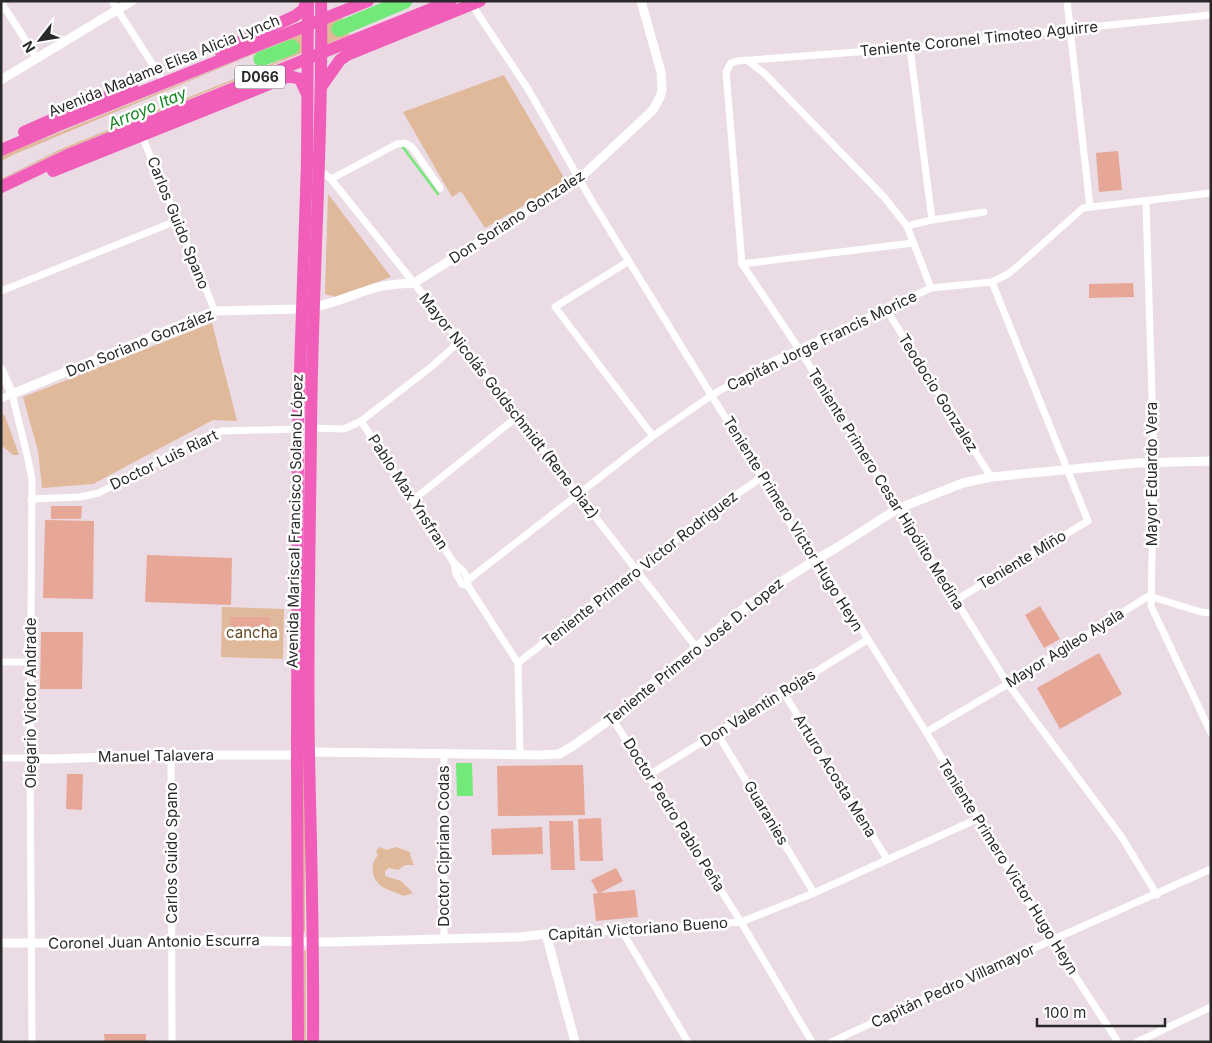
<svg xmlns="http://www.w3.org/2000/svg" width="1212" height="1043" viewBox="0 0 1212 1043" font-family="Inter,sans-serif">
<style>
.green{fill:#dfb99a}
.pitch{fill:#e6a796}
.water{fill:#73e979}
.pier{fill:#ebdbe5}
.lines{fill:none;stroke-linecap:round;stroke-linejoin:round}
.stream{stroke:#73e979;stroke-width:2.5}
.river{stroke:#73e979;stroke-width:15}
.minor{stroke:#fff;stroke-width:7}
.tertiary{stroke:#fff;stroke-width:9}
.trunk{stroke:#f05eb9;stroke-width:12}
.labels{text-anchor:middle;stroke-width:5;stroke-linejoin:round;paint-order:stroke}
.shield{fill:#fff;stroke:#696969;stroke-width:1}
.shield-label{font-size:14px;font-weight:bold;fill:#292929}
.street-label{font-size:15px;fill:#292929;stroke:#fff}
.park-label{font-size:15px;fill:#62451d;stroke:#fff}
.water-label{font-size:16px;font-style:italic;fill:#138622;stroke:#fff}
</style>
<rect width="100%" height="100%" fill="#ebdbe5"/>
<g class="green">
<polygon points="382,1 377,23 430,1 437,1 327,44 327,23"/>
<polygon points="302,34 302,53 59,152 1,180 1,156"/>
<polygon points="504,75 566,181 485,228 461,191 452,197 403,112"/>
<polygon points="328,194 391,277 336,297 325,294"/>
<polygon points="212,323 237,421 213,420 93,484 42,488 38,451 23,397"/>
<polygon points="1,413 5,416 19,455 13,455 1,445"/>
<polygon points="222,607 284,609 283,659 221,657"/>
<polygon points="303,759 305,760 305,932 303,932"/>
<path d="M379,847L387,850L396,847L410,852L411,858L414,865H405L398,870L389,868L385,871V876L401,881L413,893L403,896C395,891 385,890 380,885C371,877 370,864 378,855L376,852Z"/>
<polygon points="304,950 306,951 306,1042 303,1042"/>
</g>
<g class="pitch">
<polygon points="1118,151 1122,190 1099,192 1096,153"/>
<polygon points="1133,283 1134,297 1089,298 1089,284"/>
<polygon points="51,506 82,506 81,519 51,519"/>
<polygon points="45,520 94,521 93,599 43,598"/>
<polygon points="147,555 232,558 231,605 145,602"/>
<polygon points="1040,606 1060,639 1044,648 1025,615"/>
<polygon points="230,617 270,617 270,637 230,636"/>
<polygon points="41,632 83,632 82,689 40,689"/>
<polygon points="1099,653 1122,694 1060,729 1037,688"/>
<polygon points="583,765 585,815 498,816 497,766"/>
<polygon points="67,774 83,774 82,810 66,809"/>
<polygon points="601,818 603,861 580,861 578,819"/>
<polygon points="549,821 573,821 575,870 551,870"/>
<polygon points="542,827 543,854 492,855 491,829"/>
<polygon points="616,868 623,881 600,893 635,890 638,917 596,921 593,894 598,893 591,880"/>
<polygon points="104,1034 146,1034 146,1042 105,1042"/>
</g>
<polygon class="water" points="456,763 472,763 473,796 457,796"/>
<g class="pier">
<polygon points="378,1 429,1 428,4 380,24 349,35 342,18 344,15"/>
<polygon points="278,44 281,45 282,58 281,60 61,149 1,179 1,161 15,154"/>
</g>
<g class="lines">
<polyline class="stream" points="402,146 438,194"/>
<g class="river">
<polyline points="339,29 405,1"/>
<polyline points="261,59 292,47"/>
</g>
<g class="minor">
<polyline points="112,1 160,76"/>
<polyline points="1067,1 1090,207"/>
<polyline points="1,2 37,58"/>
<polyline points="472,5 528,89 590,198 806,549 829,577 926,732 1044,928 1118,1042"/>
<polyline points="910,48 932,220"/>
<polyline points="747,60 765,74 884,197 907,226 931,288"/>
<polyline points="142,136 215,311"/>
<polyline points="318,169 331,179 414,283 696,647"/>
<polyline points="331,179 397,144 405,143 412,147 440,188"/>
<polyline points="1146,201 1154,462 1151,606 1211,733"/>
<polyline points="907,226 932,220 984,212"/>
<polyline points="629,261 555,307 653,436"/>
<polyline points="742,264 913,243"/>
<polyline points="1,291 176,221"/>
<polyline points="886,309 991,477"/>
<polyline points="1,399 12,394 28,459 32,480 30,758 32,1042"/>
<path d="M361,421L454,563C461,568 468,574 468,583"/>
<polyline points="311,428 344,429 361,421 431,367 459,342"/>
<polyline points="31,499 80,497 99,493 198,440 222,431 298,429"/>
<polyline points="413,500 517,417"/>
<polyline points="454,563 456,574 462,584 468,586 518,663 520,755"/>
<polyline points="468,580 653,436 712,395 769,363 931,288 992,282 1008,274 1019,265 1083,208 1211,193"/>
<polyline points="956,600 1088,521 992,282"/>
<polyline points="1,662 32,662"/>
<polyline points="518,663 708,514 762,477"/>
<polyline points="783,692 887,859"/>
<polyline points="612,718 741,922 812,1042"/>
<polyline points="926,732 1008,684 1147,597 1152,597 1201,612 1211,613"/>
<polyline points="717,733 814,893"/>
<polyline points="171,755 172,1042"/>
<polyline points="1,758 30,758"/>
<polyline points="649,775 867,640"/>
<polyline points="1157,895 1121,836 1008,684 799,349 742,264 726,72 731,63 737,61 910,48 1070,29 1211,15"/>
<polyline points="622,931 688,1042"/>
<polyline points="546,934 622,931 741,922 814,893 977,819"/>
<polyline points="444,938 444,753"/>
<polyline points="831,1042 1052,940 1211,869"/>
<polyline points="1137,1042 1211,1007"/>
</g>
<g class="tertiary">
<polyline points="1,80 132,1"/>
<path d="M314,307C336,303 353,294 375,288C387,284 401,284 414,283L579,179L653,110L660,97L662,90L661,72L641,1"/>
<polyline points="1,369 12,394 215,311 301,309"/>
<polyline points="30,758 50,759 171,755 307,755 309,752 540,755 559,754 573,746 612,718 735,615 778,584 815,560 833,550 897,509 963,483 991,477 1136,463 1211,461"/>
<polyline points="1,943 152,943 172,940 327,942 520,937 546,934 575,1042"/>
</g>
<g class="trunk">
<polyline points="220,51 295,16 303,10 307,1"/>
<polyline points="321,87 340,60 347,55 480,1"/>
<polyline points="24,132 78,108 132,87"/>
<polyline points="1,150 59,125 368,1"/>
<polyline points="53,171 287,77 293,77 300,79 306,92"/>
<polyline points="1,187 70,154 451,1"/>
<polyline points="298,1042 297,755 298,429 307,163 308,1"/>
<path d="M313,1042C314,946 311,850 309,754C307,646 310,538 311,430C312,287 323,144 321,1"/>
</g>
</g>
<g class="labels">
<rect class="shield" x="235" y="65.5" width="50" height="23" rx="4"/>
<g class="shield-label">
<text x="260" y="82">D066</text>
</g>
<g class="street-label">
<text transform="translate(979 39) rotate(-6)" y="5">Teniente Coronel Timoteo Aguirre</text>
<text transform="translate(164 66) rotate(-22)" y="5">Avenida Madame Elisa Alicia Lynch</text>
<text transform="translate(517 217) rotate(-33)" y="5">Don Soriano Gonzalez</text>
<text transform="translate(178 223) rotate(68)" y="5">Carlos Guido Spano</text>
<text transform="translate(822 341) rotate(-26)" y="5">Capitán Jorge Francis Morice</text>
<text transform="translate(140 343) rotate(-22)" y="5">Don Soriano González</text>
<text transform="translate(938 393) rotate(58)" y="5">Teodocio Gonzalez</text>
<text transform="translate(509 406) rotate(52)" y="5">Mayor Nicolás Goldschmidt (Rene Diaz)</text>
<text transform="translate(164 460) rotate(-26)" y="5">Doctor Luis Riart</text>
<text transform="translate(1152 474) rotate(-90)" y="5">Mayor Eduardo Vera</text>
<text transform="translate(886 489) rotate(58)" y="5">Teniente Primero Cesar Hipólito Medina</text>
<text transform="translate(408 492) rotate(57)" y="5">Pablo Max Ynsfran</text>
<text transform="translate(295 521) rotate(-89)" y="5">Avenida Mariscal Francisco Solano López</text>
<text transform="translate(793 524) rotate(58)" y="5">Teniente Primero Victor Hugo Heyn</text>
<text transform="translate(1022 560) rotate(-31)" y="5">Teniente Miño</text>
<text transform="translate(640 569) rotate(-38)" y="5">Teniente Primero Victor Rodriguez</text>
<text transform="translate(1065 648) rotate(-32)" y="5">Mayor Agileo Ayala</text>
<text transform="translate(694 652) rotate(-39)" y="5">Teniente Primero José D. Lopez</text>
<text transform="translate(31 703) rotate(-90)" y="5">Olegario Victor Andrade</text>
<text transform="translate(758 708) rotate(-32)" y="5">Don Valentin Rojas</text>
<text transform="translate(156 756) rotate(-1)" y="5">Manuel Talavera</text>
<text transform="translate(835 776) rotate(58)" y="5">Arturo Acosta Mena</text>
<text transform="translate(766 813) rotate(59)" y="5">Guaranies</text>
<text transform="translate(674 815) rotate(58)" y="5">Doctor Pedro Pablo Peña</text>
<text transform="translate(444 846) rotate(-90)" y="5">Doctor Cipriano Codas</text>
<text transform="translate(172 853) rotate(-90)" y="5">Carlos Guido Spano</text>
<text transform="translate(1008 867) rotate(58)" y="5">Teniente Primero Victor Hugo Heyn</text>
<text transform="translate(638 929) rotate(-4)" y="5">Capitán Victoriano Bueno</text>
<text transform="translate(154 942) rotate(-1)" y="5">Coronel Juan Antonio Escurra</text>
<text transform="translate(953 986) rotate(-25)" y="5">Capitán Pedro Villamayor</text>
</g>
<g class="park-label">
<text x="252" y="638">cancha</text>
</g>
<g class="water-label">
<text transform="translate(147 108) rotate(-23)" y="6">Arroyo Itay</text>
</g>
</g>
<rect width="1212" height="1043" fill="none" stroke="#292929" stroke-width="5"/>
<g transform="translate(40 40) rotate(239)" stroke="#ffffff" stroke-width="4" paint-order="stroke">
<path d="M0-4L9 19L0 12L-9 19Z" fill="#292929"/>
<text y="-8" font-size="14" font-weight="bold" text-anchor="middle" fill="#292929">N</text>
</g>
<path d="M1037 1018v8h128v-8" fill="none" stroke="#292929" stroke-width="2.5"/>
<text x="1044" y="1018" font-size="15" fill="#292929" stroke="#ffffff" stroke-width="4" paint-order="stroke">100 m</text>
</svg>
